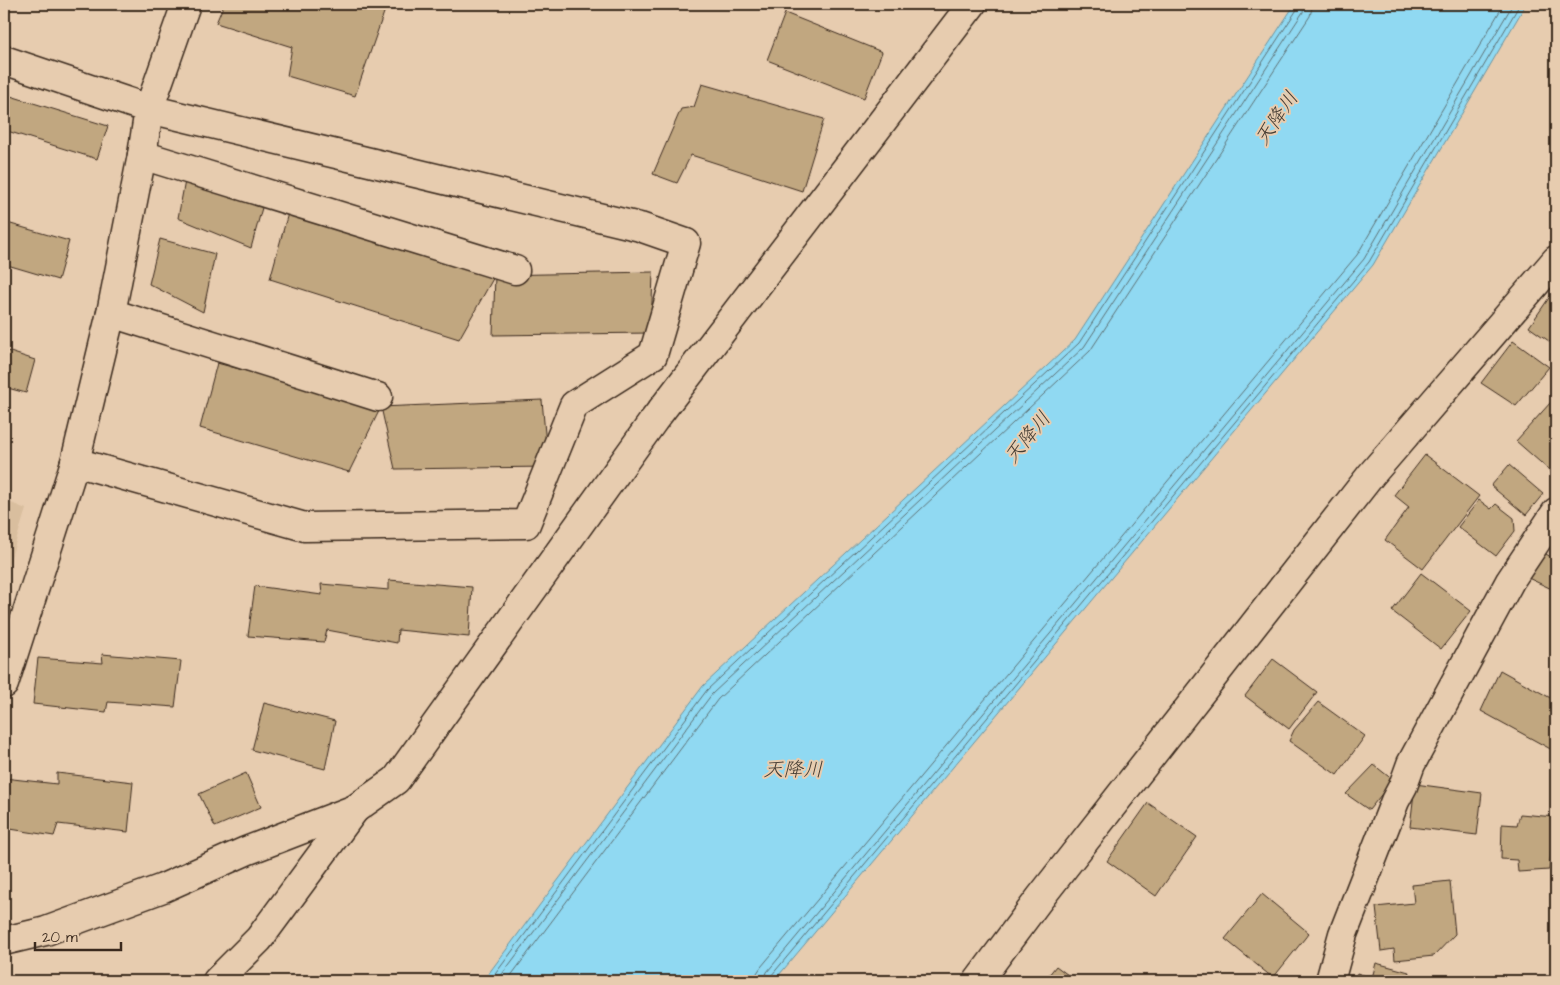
<svg xmlns="http://www.w3.org/2000/svg" width="1560" height="985" viewBox="0 0 1560 985" font-family="'Architects Daughter','Klee One',sans-serif">
<style>
.built{fill:#d9be9e}
.water{fill:#90d9f2;stroke:#6e939d}
.lines{fill:none;stroke-linecap:round;stroke-linejoin:round}
.shore{stroke:#5d7073;stroke-width:1}
.building{fill:#c1a780;stroke:#3b2a1e}
.minor-casing{stroke:#3b2a1e;stroke-width:31}
.minor{stroke:#e7ccaf;stroke-width:28}
.labels{text-anchor:middle;stroke-width:4;stroke-linejoin:round;paint-order:stroke}
.water-label{font-size:20px;font-style:italic;fill:#443c33;stroke:#e7ccaf}
</style>
<rect width="100%" height="100%" fill="#e7ccaf"/>
<filter id="ink" filterUnits="userSpaceOnUse"><feTurbulence type="fractalNoise" baseFrequency=".02" numOctaves="2"/><feDisplacementMap in="SourceGraphic" scale="10" xChannelSelector="R" yChannelSelector="G"/><feConvolveMatrix kernelMatrix="1 2 1 2 8 2 1 2 1" color-interpolation-filters="sRGB"/></filter>
<g filter="url(#ink)">
<polygon class="built" points="4,500 26,509 4,580"/>
<polygon class="water" points="1295,4 1526,4 1373,265 774,981 483,981 703,686 1075,340"/>
<g class="lines">
<g class="shore">
<polyline points="490,981 707,690 1079,343 1298,8 1299,4"/>
<polyline points="497,981 712,694 1084,347 1303,12 1305,4"/>
<polyline points="507,981 718,699 1090,351 1310,16 1313,4"/>
<polyline points="756,981 757,973 761,967 1357,255 1504,4"/>
<polyline points="764,981 767,972 1364,259 1513,4"/>
<polyline points="770,981 771,976 1369,262 1520,4"/>
</g>
</g>
<g class="building">
<polygon points="224,4 387,4 355,96 287,76 292,47 216,23"/>
<polygon points="785,13 882,52 864,98 767,60"/>
<polygon points="702,84 824,119 802,191 691,155 677,183 653,174 681,109 694,107"/>
<polygon points="4,94 108,126 97,159 4,130"/>
<polygon points="187,170 263,204 251,248 178,218"/>
<polygon points="288,213 495,275 459,339 270,279"/>
<polygon points="4,222 69,241 58,280 4,264"/>
<polygon points="160,239 215,254 203,312 149,284"/>
<polygon points="653,272 651,333 493,335 495,275"/>
<polygon points="1553,292 1556,294 1556,346 1529,327"/>
<polygon points="1513,341 1549,367 1516,406 1481,383"/>
<polygon points="4,350 35,360 26,393 4,387"/>
<polygon points="217,363 381,407 349,472 200,428"/>
<polygon points="542,400 548,467 395,469 381,407"/>
<polygon points="1551,402 1556,407 1556,476 1516,441"/>
<polygon points="1425,455 1479,496 1423,569 1385,540 1409,507 1394,495"/>
<polygon points="1509,465 1543,494 1526,515 1491,486"/>
<polygon points="1479,500 1491,509 1496,504 1514,518 1515,531 1496,556 1458,527"/>
<polygon points="4,532 9,534 4,545"/>
<polygon points="1541,551 1556,560 1556,591 1526,577"/>
<polygon points="1421,573 1471,611 1441,649 1392,611"/>
<polygon points="389,580 472,587 469,637 398,630 397,643 327,630 324,642 248,636 255,586 322,595 321,584 389,590"/>
<polygon points="102,654 181,661 175,707 108,702 106,712 33,704 38,658 103,663"/>
<polygon points="1273,659 1317,692 1289,729 1245,696"/>
<polygon points="1500,670 1556,701 1556,752 1481,711"/>
<polygon points="1318,702 1365,736 1337,775 1289,741 1294,730"/>
<polygon points="264,703 335,721 325,769 252,750"/>
<polygon points="1374,765 1393,780 1369,810 1346,794"/>
<polygon points="57,773 133,782 128,832 58,824 54,836 4,828 4,778 57,784"/>
<polygon points="246,773 261,807 215,827 199,794"/>
<polygon points="1415,784 1482,793 1477,835 1410,827"/>
<polygon points="1148,803 1197,837 1156,896 1107,861"/>
<polygon points="1520,814 1555,817 1549,870 1518,872 1517,860 1501,859 1502,824 1517,825"/>
<polygon points="1450,881 1455,934 1434,956 1395,960 1394,949 1381,951 1376,907 1414,903 1412,885"/>
<polygon points="1262,894 1309,933 1273,978 1225,939"/>
<polygon points="1376,963 1409,972 1406,981 1355,981 1357,973 1372,978"/>
<polygon points="1056,966 1076,981 1044,981"/>
</g>
<g class="lines">
<defs>
<g id="minor">
<polyline points="4,60 149,109 142,155 111,313 75,462 4,684"/>
<polyline points="142,155 515,270"/>
<polyline points="111,313 378,397"/>
<polyline points="75,462 305,527 526,524 574,405 653,355 686,243 640,227 149,109 186,4"/>
<polyline points="4,941 46,931 163,888 246,851 355,809 396,780 654,420 972,4"/>
<polyline points="217,981 259,939 355,809"/>
<polyline points="978,981 1040,898 1371,475 1556,260"/>
<polyline points="1330,981 1343,934 1395,801 1403,786 1411,764 1510,581 1556,512"/>
</g>
</defs>
<use href="#minor" class="minor-casing"/>
<use href="#minor" class="minor"/>
</g>
</g>
<g class="labels">
<g class="water-label">
<text transform="translate(1276 118) rotate(-56)" y="7">天降川</text>
<text transform="translate(1027 437) rotate(-51)" y="7">天降川</text>
<text x="793" y="776">天降川</text>
</g>
</g>
<rect width="1560" height="985" fill="none" stroke="#e7ccaf" stroke-width="20"/>
<rect x="10" y="10" width="1540" height="965" fill="none" stroke="#3b2a1e" stroke-width="2" filter="url(#ink)"/>
<path d="M35 942v8h86v-8" fill="none" stroke="#3b2a1e" stroke-width="2.5"/>
<text x="42" y="942" font-size="15" fill="#3b2a1e" stroke="#e7ccaf" stroke-width="4" paint-order="stroke">20 m</text>
</svg>
